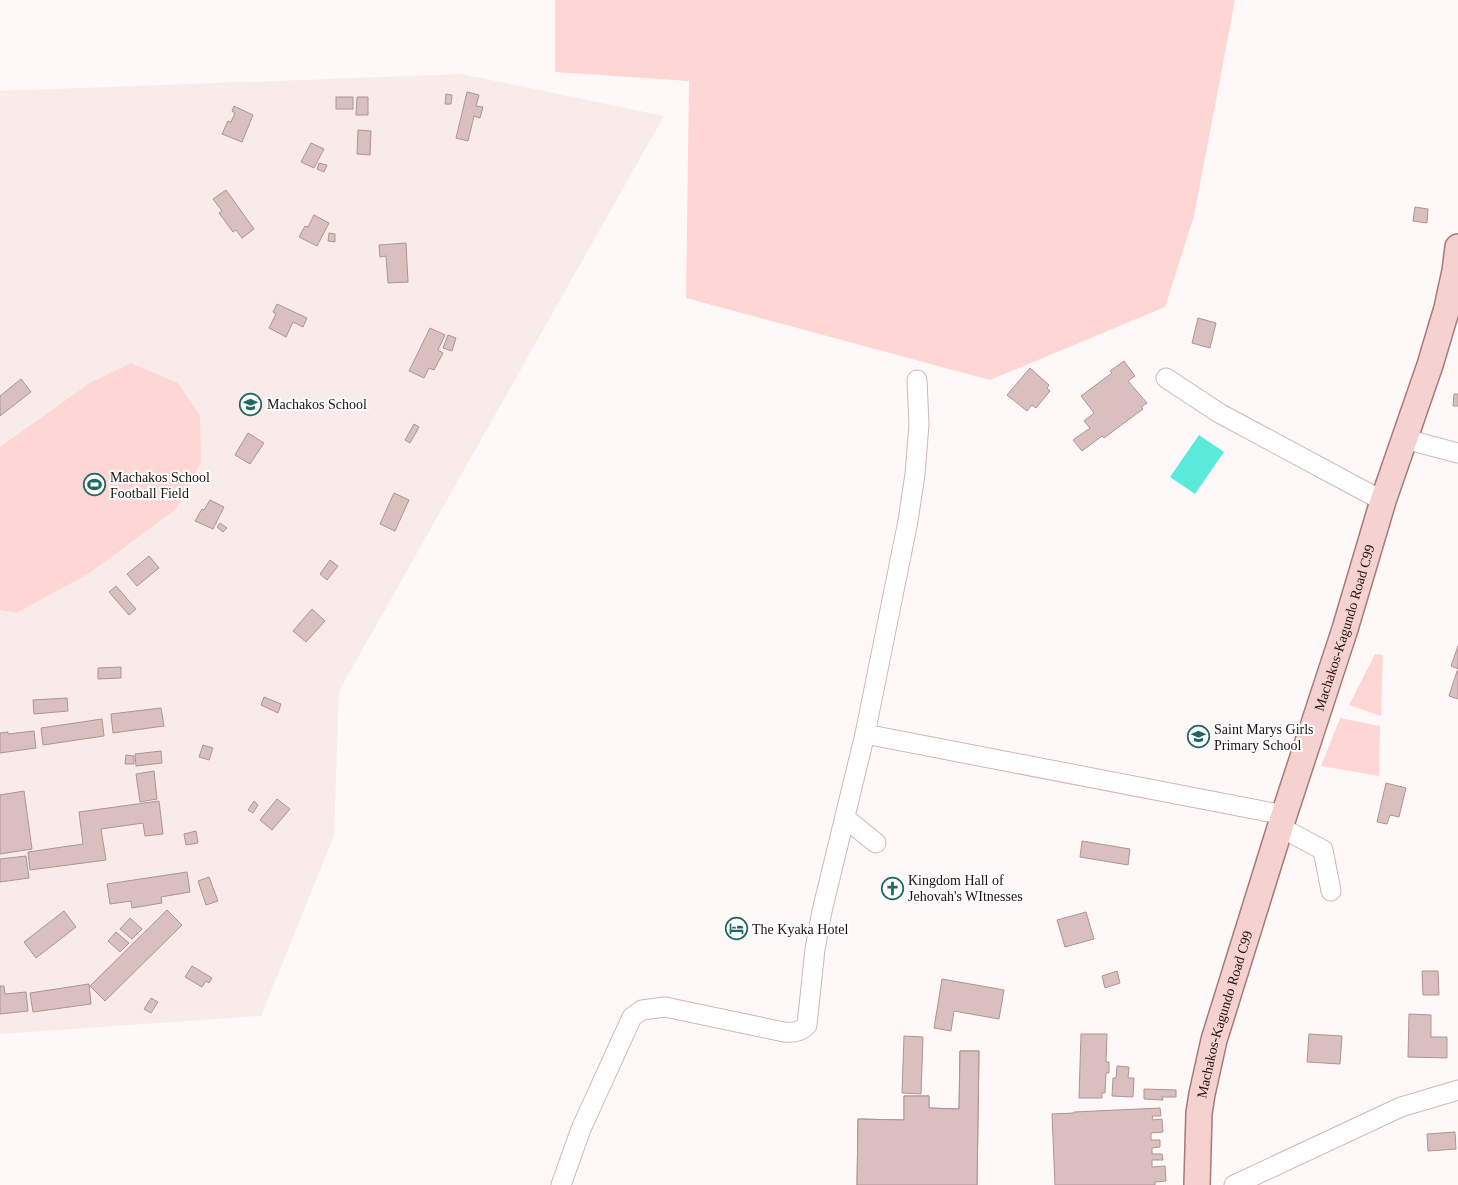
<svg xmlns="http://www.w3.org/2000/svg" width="1458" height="1185" viewBox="0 0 1458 1185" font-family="Georgia,serif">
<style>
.built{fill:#f9ebea}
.green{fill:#fed7d4}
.water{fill:#5aeada}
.building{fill:#d9bfbd;stroke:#ae9492;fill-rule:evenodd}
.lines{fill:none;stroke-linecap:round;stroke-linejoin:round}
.minor-casing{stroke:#d1b6b4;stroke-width:21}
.major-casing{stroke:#a57b78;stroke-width:28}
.minor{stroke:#fff;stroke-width:19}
.major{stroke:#f5d2cf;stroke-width:25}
.labels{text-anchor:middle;stroke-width:4;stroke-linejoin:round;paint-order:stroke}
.poi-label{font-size:14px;fill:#1c1212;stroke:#fff;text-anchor:start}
.street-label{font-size:14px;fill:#1c1212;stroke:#fff}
</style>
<rect width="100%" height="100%" fill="#fef9f8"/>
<polygon class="built" points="462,74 664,116 339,691 334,836 261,1016 0,1034 0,91"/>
<g class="green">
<polygon points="555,0 1235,0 1194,216 1165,307 990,380 686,298 689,81 555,72"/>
<polygon points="131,363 178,383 200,416 201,462 176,509 88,574 16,613 0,610 0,447 90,383"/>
<polygon points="1375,654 1383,655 1381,716 1349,705"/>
<polygon points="1340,718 1380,726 1379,776 1321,766"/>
</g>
<polygon class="water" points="1199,435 1224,452 1195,494 1170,477"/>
<g class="building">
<polygon points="467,92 479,95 476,106 483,107 480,118 474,116 468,141 456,138"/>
<polygon points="446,94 452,95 451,104 445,104"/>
<rect x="336" y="97" width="17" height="12"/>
<polygon points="357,97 368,97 368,115 356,115"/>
<polygon points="234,106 253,115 242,142 222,134 228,121 231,122 235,113 232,111"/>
<polygon points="358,130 371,131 370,155 357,154"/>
<polygon points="311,143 324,149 314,168 301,162"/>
<polygon points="319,163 327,165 324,172 317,169"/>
<polygon points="226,190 254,229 242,238 236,230 233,232 219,213 222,211 213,199"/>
<polygon points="1415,207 1428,209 1427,223 1413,221"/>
<polygon points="314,215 329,223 317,246 299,237 305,226 308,227"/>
<polygon points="329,233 335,234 335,242 328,241"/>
<polygon points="406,243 408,282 388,283 386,256 380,257 379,245"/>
<polygon points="277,304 307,318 303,327 293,322 286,337 269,328 276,314 273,312"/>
<polygon points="1198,318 1216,323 1210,348 1192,343"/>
<polygon points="430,328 445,335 438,350 443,353 434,370 429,368 424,378 409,371"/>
<polygon points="448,335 456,338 452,351 443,348"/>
<polygon points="1124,361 1135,376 1128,381 1147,403 1141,407 1143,409 1104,438 1102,436 1082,451 1073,440 1090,428 1084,421 1094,413 1081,396 1112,373 1110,371"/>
<polygon points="1030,368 1049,385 1047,388 1050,391 1036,408 1032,405 1027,411 1007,395"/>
<polygon points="21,379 31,392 0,416 0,396"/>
<polygon points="1454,394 1458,394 1458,406 1453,406"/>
<polygon points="414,424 419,427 410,443 405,440"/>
<polygon points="248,433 264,443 250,464 235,455"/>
<polygon points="394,493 409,500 395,531 380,524"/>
<polygon points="210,500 224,507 213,529 195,521 202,509 204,510"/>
<polygon points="220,523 227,528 223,532 217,527"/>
<polygon points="149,556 159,568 137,586 127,574"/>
<polygon points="330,560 338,566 327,580 320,574"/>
<polygon points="116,586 136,609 129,615 109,592"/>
<polygon points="312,609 325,621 306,642 293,631"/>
<polygon points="1458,646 1458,669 1451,666"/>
<polygon points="121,667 121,678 98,679 98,668"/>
<polygon points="1457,671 1458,671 1458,699 1449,696"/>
<polygon points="264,697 281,704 278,713 261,705"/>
<polygon points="67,698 68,711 34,714 33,700"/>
<polygon points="161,708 164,726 113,733 111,714"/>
<polygon points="102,719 104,736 43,745 41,728"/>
<polygon points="34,731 36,748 0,753 0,733 8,732 8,734"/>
<polygon points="203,745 213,748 209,760 199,757"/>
<polygon points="161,751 162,763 136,766 135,754"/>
<polygon points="126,755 134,756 134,764 125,764"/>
<polygon points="154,771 157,799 140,802 136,774"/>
<polygon points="1386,783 1406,788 1399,817 1390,815 1387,824 1377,822"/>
<polygon points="24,791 32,849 0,854 0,795"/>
<polygon points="277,799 290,809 272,830 260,820"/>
<polygon points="159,801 163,834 145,836 143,823 101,829 106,860 30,870 28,852 83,844 79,812"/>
<polygon points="254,801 258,805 253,813 248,810"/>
<polygon points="196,831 198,843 186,845 184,834"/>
<polygon points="1082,841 1130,849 1128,865 1080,857"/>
<polygon points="26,856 29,878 0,882 0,859"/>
<polygon points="187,872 190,892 161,897 162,903 132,908 131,901 110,904 107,884"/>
<polygon points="209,877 218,901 206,905 198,881"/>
<polygon points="167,910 182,925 105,1001 90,986"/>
<polygon points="64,911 76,927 36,958 24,942"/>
<polygon points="1086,912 1094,939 1065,947 1057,920"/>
<polygon points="130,918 142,929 132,939 120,929"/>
<polygon points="116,932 129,943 120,952 108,941"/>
<polygon points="192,966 212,978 209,983 206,981 202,987 185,977"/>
<polygon points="1117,971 1120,983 1105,988 1102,976"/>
<polygon points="1422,971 1438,971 1439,995 1423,995"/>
<polygon points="942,979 1004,990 999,1019 954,1011 951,1031 934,1028"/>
<polygon points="89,984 91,1004 33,1012 30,993"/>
<polygon points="0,986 4,986 5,994 26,992 28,1011 0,1014"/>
<polygon points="151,998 158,1002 151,1013 144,1009"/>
<polygon points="1409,1014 1431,1015 1431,1037 1447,1037 1447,1058 1408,1057"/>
<polygon points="1081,1034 1107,1034 1106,1062 1109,1062 1109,1073 1106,1073 1105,1093 1102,1093 1102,1098 1079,1098"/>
<polygon points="1309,1034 1342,1036 1340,1064 1307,1062"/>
<polygon points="904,1036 923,1037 921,1094 902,1093"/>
<path d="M960,1051H979L977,1185H857L858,1119L904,1120V1096H929V1108L959,1109ZM875,1136L959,1138L957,1185L874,1184Z"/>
<polygon points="960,1051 979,1051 977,1185 857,1185 858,1119 904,1120 904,1096 929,1096 929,1108 959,1109"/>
<polygon points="1117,1066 1129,1067 1128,1078 1134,1078 1133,1097 1112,1096 1113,1078 1116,1078"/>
<polygon points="1144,1089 1176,1090 1176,1097 1162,1097 1163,1100 1144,1099"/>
<polygon points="1160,1108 1161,1116 1152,1116 1153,1120 1162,1119 1163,1132 1151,1133 1151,1140 1160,1140 1160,1147 1152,1148 1152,1154 1162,1154 1163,1160 1152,1160 1152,1167 1165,1166 1166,1181 1155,1182 1155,1185 1055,1185 1052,1114 1074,1113 1074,1112"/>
<polygon points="1455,1132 1456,1149 1428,1151 1427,1134"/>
</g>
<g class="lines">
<defs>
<g id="minor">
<polyline points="1166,378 1219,413 1383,501"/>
<polyline points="1405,439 1458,453"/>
<polyline points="865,734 1284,815"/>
<polyline points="845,818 876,843"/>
<polyline points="1280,827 1323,850 1331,891"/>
<path d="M561,1185L581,1129L632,1017L642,1010L665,1007L784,1032C793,1033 801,1032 807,1025L815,949L822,911L865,734L908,521L915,474L919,424L917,380"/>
<polyline points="1234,1185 1401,1107 1458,1090"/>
</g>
<g id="major">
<path id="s1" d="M1197,1185L1199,1113L1202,1094L1214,1040L1284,815L1345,629L1383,501L1430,365L1447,308L1455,271L1458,247"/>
</g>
</defs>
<use href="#minor" class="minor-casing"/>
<use href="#major" class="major-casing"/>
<use href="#minor" class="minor"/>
<use href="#major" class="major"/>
</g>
<defs>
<symbol id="school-ring" viewBox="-11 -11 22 22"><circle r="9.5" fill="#fff" stroke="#1f6961" stroke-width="1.5"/><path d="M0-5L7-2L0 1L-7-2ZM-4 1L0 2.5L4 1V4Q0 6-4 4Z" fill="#1f6961"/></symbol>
<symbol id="stadium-ring" viewBox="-11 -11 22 22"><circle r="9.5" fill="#fff" stroke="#1f6961" stroke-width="1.5"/><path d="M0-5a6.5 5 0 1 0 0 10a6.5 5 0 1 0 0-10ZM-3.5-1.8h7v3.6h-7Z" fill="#1f6961"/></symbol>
<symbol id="church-ring" viewBox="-11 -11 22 22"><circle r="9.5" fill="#fff" stroke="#1f6961" stroke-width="1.5"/><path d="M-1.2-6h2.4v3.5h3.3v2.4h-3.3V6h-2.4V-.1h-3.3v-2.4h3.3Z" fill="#1f6961"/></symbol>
<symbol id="hotel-ring" viewBox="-11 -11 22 22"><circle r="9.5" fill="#fff" stroke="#1f6961" stroke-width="1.5"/><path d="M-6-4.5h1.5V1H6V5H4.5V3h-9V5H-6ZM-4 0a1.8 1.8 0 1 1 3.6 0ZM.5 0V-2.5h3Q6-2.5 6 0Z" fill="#1f6961"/></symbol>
</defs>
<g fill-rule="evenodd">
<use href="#school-ring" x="238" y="392" width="25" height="25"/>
<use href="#stadium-ring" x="82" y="472" width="25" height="25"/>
<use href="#school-ring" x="1186" y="724" width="25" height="25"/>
<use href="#church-ring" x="880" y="876" width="25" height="25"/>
<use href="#hotel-ring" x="724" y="916" width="25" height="25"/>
</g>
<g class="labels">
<g class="poi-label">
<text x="267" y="409">Machakos School</text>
<text x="110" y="482">Machakos School<tspan x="110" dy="16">Football Field</tspan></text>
<text x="1214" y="734">Saint Marys Girls<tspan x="1214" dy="16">Primary School</tspan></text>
<text x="908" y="885">Kingdom Hall of<tspan x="908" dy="16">Jehovah's WItnesses</tspan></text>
<text x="752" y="934">The Kyaka Hotel</text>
</g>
<g class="street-label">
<text dy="5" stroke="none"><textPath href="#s1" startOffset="579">Machakos-Kagundo Road C99</textPath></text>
<text dy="5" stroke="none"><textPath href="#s1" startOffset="174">Machakos-Kagundo Road C99</textPath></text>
</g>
</g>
</svg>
